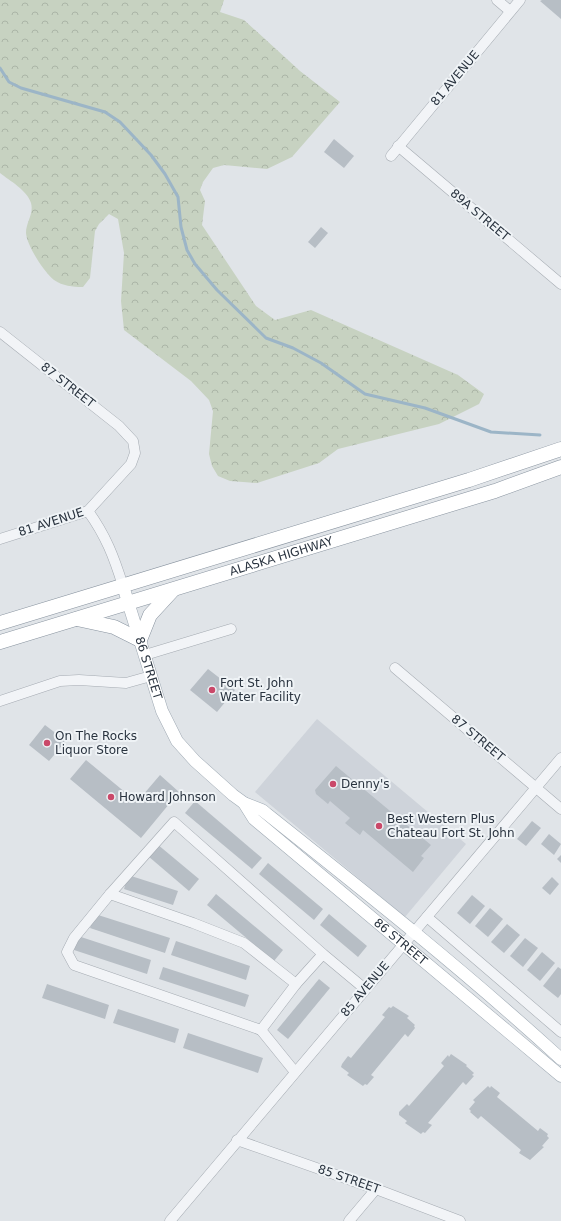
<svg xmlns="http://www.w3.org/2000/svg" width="561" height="1221" viewBox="0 0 561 1221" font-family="'DejaVu Sans',sans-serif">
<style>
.built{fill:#ced3da}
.forest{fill:url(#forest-crowns)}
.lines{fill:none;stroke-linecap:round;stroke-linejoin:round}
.stream{stroke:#9cb5c7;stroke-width:3}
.building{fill:#b7bec5}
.minor-casing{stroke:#a5abb2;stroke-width:11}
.major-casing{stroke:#9faab4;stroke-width:13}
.highway-casing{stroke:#88939f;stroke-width:15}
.minor{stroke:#f2f4f7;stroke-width:10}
.major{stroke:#fff;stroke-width:12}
.highway{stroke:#fff;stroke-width:14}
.poi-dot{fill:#ca4869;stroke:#eff3f6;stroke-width:1.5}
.labels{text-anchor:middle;stroke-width:4;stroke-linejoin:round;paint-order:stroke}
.street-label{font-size:12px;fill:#29333f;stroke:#eff3f6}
.poi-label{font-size:12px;fill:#29333f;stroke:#eff3f6;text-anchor:start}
</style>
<defs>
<pattern id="forest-crowns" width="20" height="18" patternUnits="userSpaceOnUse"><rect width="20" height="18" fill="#c7d2c1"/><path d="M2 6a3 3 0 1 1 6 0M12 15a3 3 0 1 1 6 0" fill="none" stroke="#abb5a7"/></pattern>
</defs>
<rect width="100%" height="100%" fill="#e0e4e8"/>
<polygon class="built" points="317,719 466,844 405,917 255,792"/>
<path class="forest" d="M0,0H224L220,12L244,20L300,71L340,102L292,157L267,169L224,165L213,168L203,182L200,190L205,201L202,225L256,306L275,320L311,310L458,375L484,394L479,404L439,424L338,449L319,463L257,483L230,481L218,476L212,466L209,454L213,411L209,400L191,381L124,330L121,301L124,253L118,219L109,214L99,224L95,231L90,278L83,287C72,287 63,286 54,280C44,272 27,246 26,233C26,222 34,214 31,203C27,190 10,181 0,173Z"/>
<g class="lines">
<polyline class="stream" points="0,68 9,82 21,88 105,112 120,122 151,155 165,174 178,197 181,227 187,250 195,264 217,290 266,338 293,348 321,363 365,394 425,408 491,432 540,435"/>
</g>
<g class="building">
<polygon points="542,0 561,0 561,19 540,1"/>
<polygon points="334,139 354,156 344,168 324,152"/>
<polygon points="321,227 328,233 315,248 308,242"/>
<polygon points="208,669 235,690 217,712 190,690"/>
<polygon points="45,725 66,741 49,761 29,745"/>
<polygon points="86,760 137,802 160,775 179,792 141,838 70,779"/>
<polygon points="336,766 431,845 421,856 424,858 413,872 363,830 360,835 345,823 350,818 330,801 328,804 316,794 315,790"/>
<polygon points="195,801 262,858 252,869 185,813"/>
<polygon points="532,821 541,828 526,846 517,839"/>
<polygon points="549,834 561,844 554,855 541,844"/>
<polygon points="157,844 199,879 189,891 148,856"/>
<polygon points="561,855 561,863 557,859"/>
<polygon points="268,863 323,909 314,920 259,874"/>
<polygon points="128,875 178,891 173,905 124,889"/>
<polygon points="552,877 559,884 550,895 542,888"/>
<polygon points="216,894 283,950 274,961 207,905"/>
<polygon points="472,895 485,906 470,924 457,913"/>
<polygon points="490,908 503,919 488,937 475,926"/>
<polygon points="95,914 170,938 165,953 90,928"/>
<polygon points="329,914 367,946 358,957 320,925"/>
<polygon points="507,924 520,935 504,953 491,942"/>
<polygon points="78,936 151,960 147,974 74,950"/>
<polygon points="525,938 538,948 523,967 510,956"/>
<polygon points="176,941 250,966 246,980 171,955"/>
<polygon points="542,952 555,963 540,981 527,970"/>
<polygon points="163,967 249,995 245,1007 159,979"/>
<polygon points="558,967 561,969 561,994 558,998 543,986"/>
<polygon points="319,979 330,988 288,1039 277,1030"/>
<polygon points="47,984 109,1005 105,1019 42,998"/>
<polygon points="393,1006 409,1016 407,1018 415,1025 414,1026 415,1028 408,1037 405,1034 371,1075 374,1077 367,1085 365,1084 363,1086 347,1075 349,1073 341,1067 342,1064 348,1056 351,1058 385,1017 382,1015 389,1007 391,1008"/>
<polygon points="118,1009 179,1029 175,1043 113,1023"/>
<polygon points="188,1033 263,1058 258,1073 183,1048"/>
<polygon points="451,1054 467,1065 466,1066 474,1073 472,1075 474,1076 466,1085 463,1082 428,1123 432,1125 425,1133 423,1132 421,1134 405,1123 407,1121 399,1115 399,1112 407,1104 409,1106 444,1066 441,1063 448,1055 449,1057"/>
<polygon points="488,1086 490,1088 491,1086 500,1093 497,1097 538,1131 540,1128 548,1134 547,1136 549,1138 542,1146 544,1147 530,1160 519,1153 521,1150 481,1116 478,1119 470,1112 471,1111 469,1109 475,1102 473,1100"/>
</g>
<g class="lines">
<defs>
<g id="minor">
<polyline points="497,0 510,11"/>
<polyline points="398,146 561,284"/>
<polyline points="391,156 520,0"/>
<polyline points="0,332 119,426 133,441 135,453 131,464 88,511 0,539"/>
<path d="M88,511C106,536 114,557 123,586"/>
<polyline points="145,655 231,629"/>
<polyline points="395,668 561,809"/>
<polyline points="0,701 60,681 79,680 126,683 151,676"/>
<polyline points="110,894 193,923 244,943 296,984"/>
<polyline points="427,917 561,1032"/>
<polyline points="323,954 296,984 261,1030 74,965 67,952 74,938 110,894 174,822 323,954 365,989"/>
<polyline points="261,1030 295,1072"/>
<polyline points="237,1140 376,1189 460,1221"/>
<polyline points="170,1221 561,758"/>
<polyline points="349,1221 376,1189"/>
</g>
<g id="major">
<path id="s1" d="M123,586L162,711L177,741L195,761L233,795L244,803L262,810C364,891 465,971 561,1059"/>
<path id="s2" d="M244,803L254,819L561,1076"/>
</g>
<g id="highway">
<polyline points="77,619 114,627 140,640 150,615 173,590"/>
<polyline points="0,623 469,480 561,449"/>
<path id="s3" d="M0,642L495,491L561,467"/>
</g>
</defs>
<use href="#minor" class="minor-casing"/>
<use href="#major" class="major-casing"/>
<use href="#highway" class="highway-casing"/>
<use href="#minor" class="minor"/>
<use href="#major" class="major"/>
<use href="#highway" class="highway"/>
</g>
<g class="poi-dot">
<circle cx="212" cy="690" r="4"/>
<circle cx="47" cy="743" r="4"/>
<circle cx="333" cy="784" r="4"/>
<circle cx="111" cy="797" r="4"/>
<circle cx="379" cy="826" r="4"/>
</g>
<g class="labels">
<g class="street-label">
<text transform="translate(455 78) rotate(-50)" y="4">81 AVENUE</text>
<text transform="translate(480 215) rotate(40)" y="4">89A STREET</text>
<text transform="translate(68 385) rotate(38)" y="4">87 STREET</text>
<text transform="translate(51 522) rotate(-18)" y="4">81 AVENUE</text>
<text dy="4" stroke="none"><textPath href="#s3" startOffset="294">ALASKA HIGHWAY</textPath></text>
<text dy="4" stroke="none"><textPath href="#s1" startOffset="86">86 STREET</textPath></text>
<text transform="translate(478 738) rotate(40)" y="4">87 STREET</text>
<text dy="4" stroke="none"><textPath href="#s2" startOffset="210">86 STREET</textPath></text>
<text transform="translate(365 989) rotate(-50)" y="4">85 AVENUE</text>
<text transform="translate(349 1179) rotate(19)" y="4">85 STREET</text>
</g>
<g class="poi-label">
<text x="220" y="687">Fort St. John<tspan x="220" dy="14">Water Facility</tspan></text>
<text x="55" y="740">On The Rocks<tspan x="55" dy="14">Liquor Store</tspan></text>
<text x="341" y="788">Denny's</text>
<text x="119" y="801">Howard Johnson</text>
<text x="387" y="823">Best Western Plus<tspan x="387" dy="14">Chateau Fort St. John</tspan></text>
</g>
</g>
</svg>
